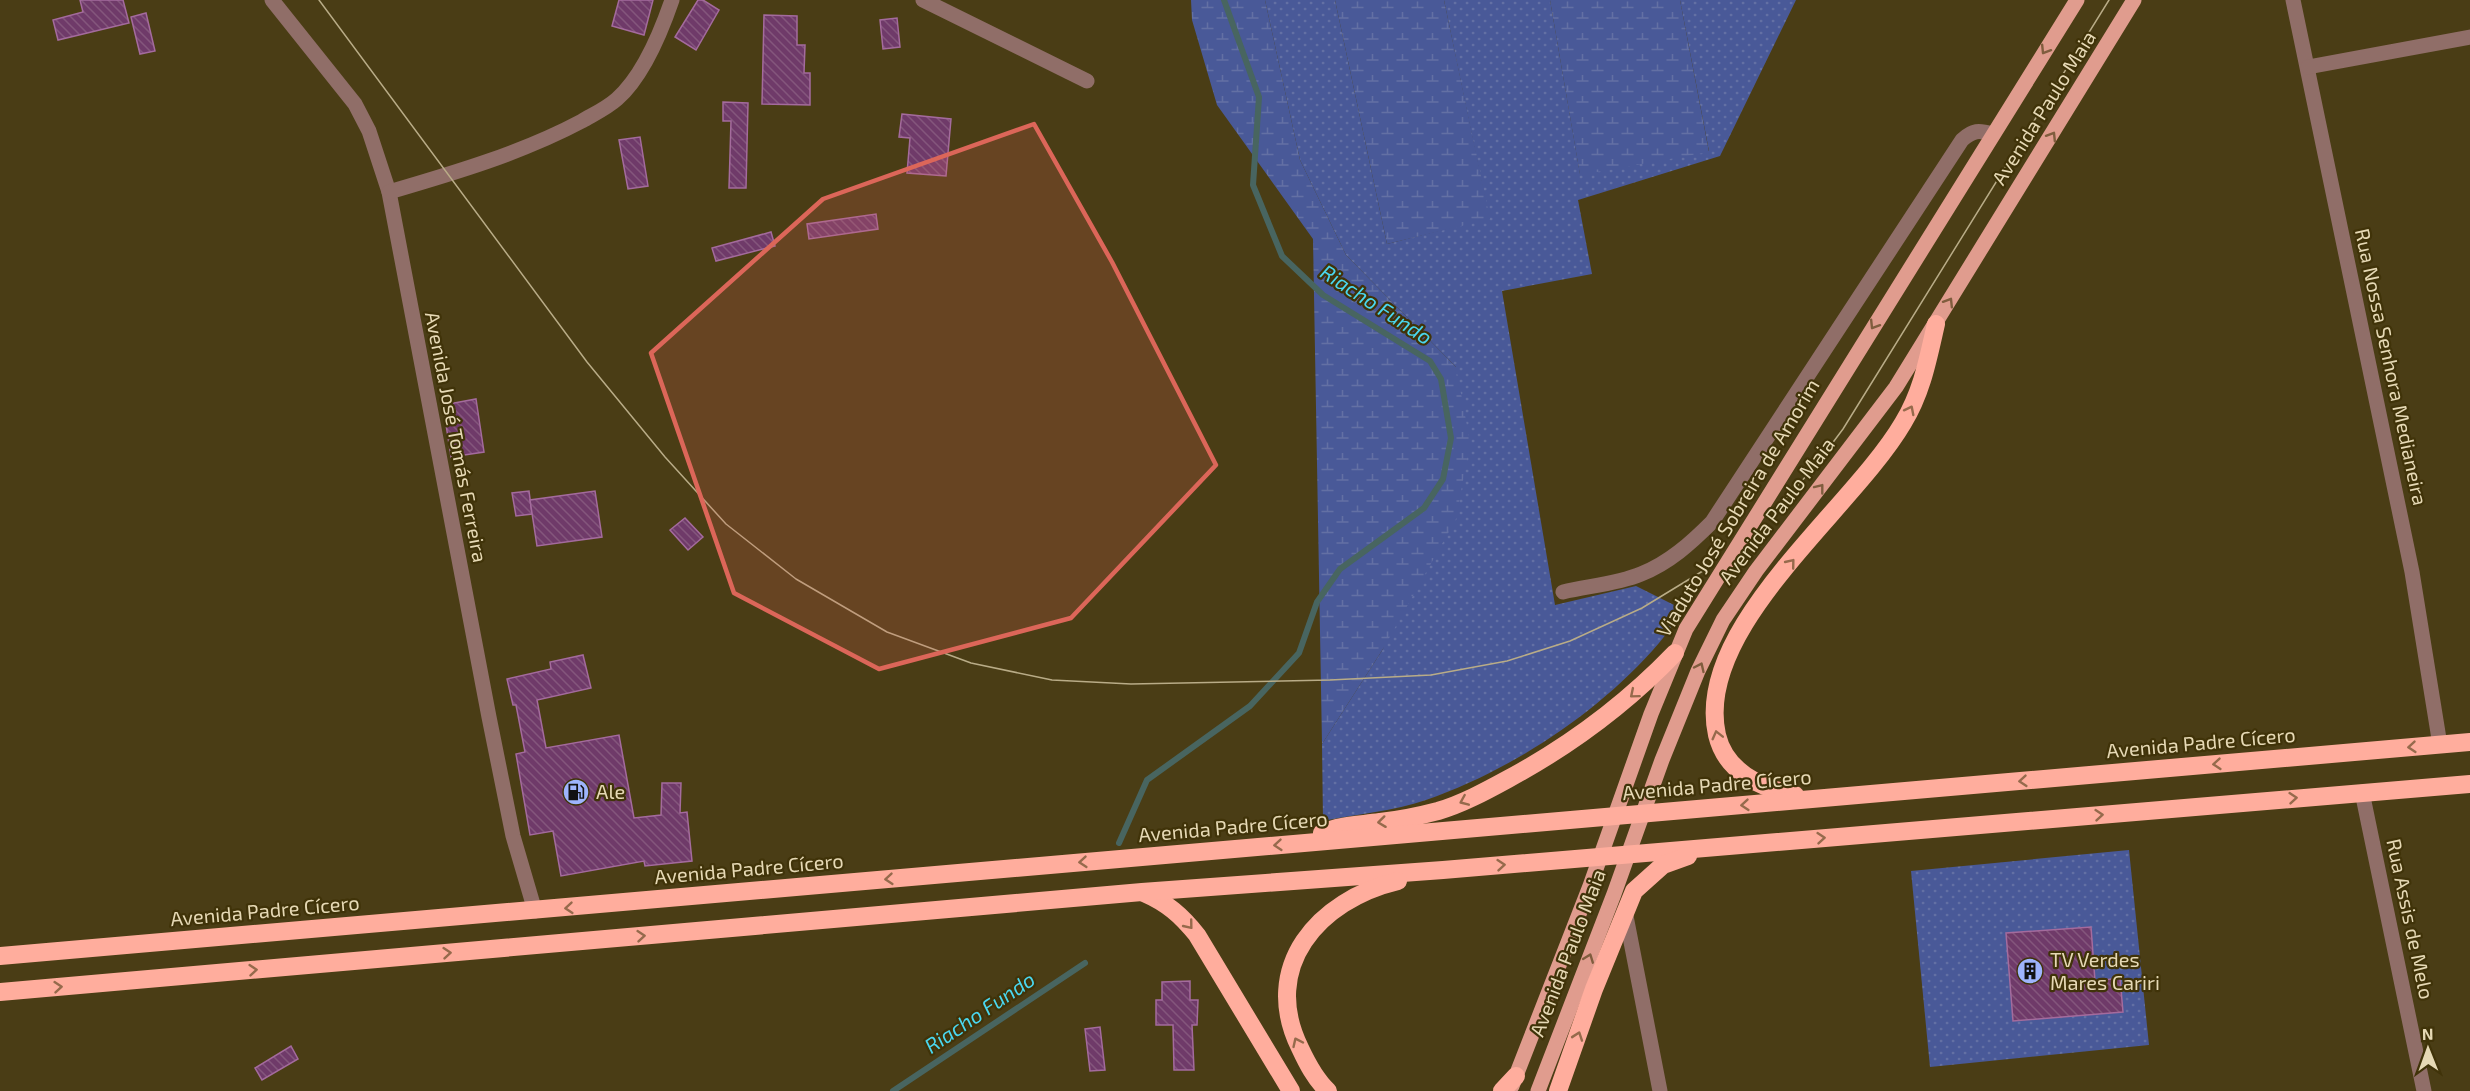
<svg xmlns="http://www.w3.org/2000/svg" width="2470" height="1091" viewBox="0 0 2470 1091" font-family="'Exo 2',sans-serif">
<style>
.green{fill:url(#green-dots)}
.wetland{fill:url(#wetland-marsh)}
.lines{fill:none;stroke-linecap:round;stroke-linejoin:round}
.stream{stroke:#486560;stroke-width:6}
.building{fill:url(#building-back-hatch);stroke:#a46b9d;stroke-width:1.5}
.minor{stroke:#906e68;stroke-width:15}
.major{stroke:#e09c8e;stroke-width:15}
.highway{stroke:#ffad9d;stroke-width:18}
.tram{stroke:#b9ac87;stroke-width:1.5}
.oneway{stroke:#805d3e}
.oneway2{stroke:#966a4c}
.marked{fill:#dc6659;fill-opacity:0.2;stroke:#dc6659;stroke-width:4.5;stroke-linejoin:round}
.labels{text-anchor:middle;stroke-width:4.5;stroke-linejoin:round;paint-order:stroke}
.street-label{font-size:20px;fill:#e6d9b5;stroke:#403309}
.poi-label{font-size:20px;fill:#e6d9b5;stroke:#403309;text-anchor:start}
.water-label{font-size:21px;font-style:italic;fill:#4ad7ef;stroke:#403309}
</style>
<defs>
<pattern id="green-dots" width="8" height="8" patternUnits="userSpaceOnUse" patternTransform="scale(1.5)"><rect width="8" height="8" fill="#495998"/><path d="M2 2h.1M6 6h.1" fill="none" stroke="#6370a4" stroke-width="1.8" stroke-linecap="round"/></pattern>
<pattern id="wetland-marsh" width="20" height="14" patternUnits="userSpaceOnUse" patternTransform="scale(1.5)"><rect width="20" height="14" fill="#495998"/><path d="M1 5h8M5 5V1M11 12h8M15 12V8" fill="none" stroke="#6370a4"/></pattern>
<pattern id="building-back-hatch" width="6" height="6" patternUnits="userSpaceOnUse" patternTransform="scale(1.5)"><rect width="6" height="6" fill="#6f3a69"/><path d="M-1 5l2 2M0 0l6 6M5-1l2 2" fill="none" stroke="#84567c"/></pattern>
</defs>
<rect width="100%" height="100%" fill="#4a3d15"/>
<g class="green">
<path d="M1265,0H1335L1387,244L1489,218L1444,0H1550L1580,174L1709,151L1680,0H1796L1720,156L1578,200L1592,274L1502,291L1555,605L1636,586L1682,609C1675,620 1668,633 1659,643C1600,712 1512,770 1426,800C1394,811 1357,814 1323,821L1322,744L1383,649L1456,367L1346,255L1300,160Z"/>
<polygon points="2129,850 2149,1045 1930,1067 1911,871"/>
</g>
<g class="wetland">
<polygon points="1191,0 1265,0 1300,160 1346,255 1456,367 1470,442 1456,519 1383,649 1322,744 1313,239 1217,105 1192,20"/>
<polygon points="1335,0 1444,0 1490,219 1387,244"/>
<polygon points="1550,0 1680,0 1709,152 1580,175"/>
</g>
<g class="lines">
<g class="stream">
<polyline points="1119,843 1147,780 1250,706 1299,653 1317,602 1340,569 1424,508 1443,479 1451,438 1441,379 1430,361 1323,295 1282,256 1253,185 1259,97 1224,0"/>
<polyline points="893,1091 1085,963"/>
</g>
</g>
<g class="building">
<polygon points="80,0 123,0 129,23 58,40 53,20 83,12"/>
<polygon points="619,0 653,0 644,35 612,26"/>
<polygon points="698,0 703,0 719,10 696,50 675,37"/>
<polygon points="146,13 155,51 140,54 131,17"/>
<polygon points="764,15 797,16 797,45 805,45 804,73 810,73 810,105 762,104"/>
<polygon points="897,18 900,47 883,49 880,20"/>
<polygon points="723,102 748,103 746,188 729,188 731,121 723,121"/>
<polygon points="902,114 951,119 946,176 907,173 910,138 899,137"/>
<polygon points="640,137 648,186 628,189 619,140"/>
<polygon points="876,214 878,229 809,239 807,224"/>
<polygon points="771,232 775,246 716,261 712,248"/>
<polygon points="476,399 484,452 451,457 443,405"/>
<polygon points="529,491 532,514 516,516 512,493"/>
<polygon points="595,491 602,537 537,546 530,500"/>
<polygon points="685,518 703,537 688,550 670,530"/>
<polygon points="583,655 591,688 537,700 546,748 619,735 634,818 661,815 662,783 681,783 680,813 687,812 692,861 645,866 644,861 561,876 553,831 530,835 516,754 525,752 516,705 513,705 507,679 551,669 550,662"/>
<polygon points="2091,927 2095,981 2120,978 2123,1012 2013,1021 2006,933"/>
<polygon points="1190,981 1190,1000 1198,1000 1197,1025 1192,1025 1194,1070 1174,1070 1173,1025 1156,1025 1156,1000 1162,1000 1162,982"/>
<polygon points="1100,1027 1105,1070 1090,1071 1085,1029"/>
<polygon points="291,1046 298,1059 262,1080 255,1068"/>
</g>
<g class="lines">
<g class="minor">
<polyline points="272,0 355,104 369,131 389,192 489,717 513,836 535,911"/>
<polyline points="923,0 1087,81"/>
<polyline points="2293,0 2412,572 2440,745"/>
<polyline points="2308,67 2470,37"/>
<path d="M389,192C454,173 522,153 582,121C594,114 607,108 617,99C643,76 661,32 672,0"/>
<path d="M1563,592C1588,586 1617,584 1641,574C1669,563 1691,543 1712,522L1962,140C1973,130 1979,130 1992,134"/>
<polyline points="2362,792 2424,1091"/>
<polyline points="1625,911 1660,1091"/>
</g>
<g class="major">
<polyline points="1512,1086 1590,886 1651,714 1686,629 2077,0"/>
<polyline points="1538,1091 1614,894 1662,760 1698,671 1723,620 1756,571 1896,387 2134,0"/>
</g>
<g class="highway">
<path d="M1795,795C1761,788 1726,773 1717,735C1693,628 1852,510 1903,423C1922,392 1928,359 1936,324"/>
<path d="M1322,833C1340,825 1360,825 1380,822C1399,820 1419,816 1438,811C1462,804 1486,791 1508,779C1571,745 1625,705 1675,653"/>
<path d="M1144,893C1167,903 1181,915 1197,935L1291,1091"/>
<polyline points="0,956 2470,742"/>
<polyline points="0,992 1142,892 1443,870 2470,784"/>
<path d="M1328,1091C1315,1079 1307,1063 1300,1048C1260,967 1318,900 1398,881"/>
<polyline points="1502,1091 1516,1076"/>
<polyline points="1558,1091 1594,989 1634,891 1663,865 1688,856"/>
</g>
<g class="tram">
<polyline points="319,0 587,362 665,457 726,524 796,579 887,632 971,663 1052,680 1131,684 1330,680 1431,675 1507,661 1570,641 1642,608 1706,569"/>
<polyline points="1783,502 1816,465 1843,429 2109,0"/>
</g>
</g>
<defs><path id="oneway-chevron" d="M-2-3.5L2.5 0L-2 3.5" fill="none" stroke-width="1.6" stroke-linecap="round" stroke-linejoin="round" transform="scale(1.5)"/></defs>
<g class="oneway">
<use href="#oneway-chevron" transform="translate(2045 50) rotate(122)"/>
<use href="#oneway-chevron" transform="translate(2052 136) rotate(-58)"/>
<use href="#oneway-chevron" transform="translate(1949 302) rotate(-58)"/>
<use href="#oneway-chevron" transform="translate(1874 325) rotate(122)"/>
<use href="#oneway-chevron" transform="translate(1820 488) rotate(-52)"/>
<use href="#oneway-chevron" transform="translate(1700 667) rotate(-65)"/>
<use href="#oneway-chevron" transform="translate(1589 958) rotate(-69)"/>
</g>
<g class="oneway2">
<use href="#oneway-chevron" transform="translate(1910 410) rotate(-63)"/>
<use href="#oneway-chevron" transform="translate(1791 563) rotate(-51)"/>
<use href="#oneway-chevron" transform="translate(1634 694) rotate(140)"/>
<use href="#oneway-chevron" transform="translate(1717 735) rotate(-104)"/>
<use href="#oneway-chevron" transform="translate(2412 747) rotate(175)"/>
<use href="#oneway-chevron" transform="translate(2217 764) rotate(175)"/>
<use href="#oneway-chevron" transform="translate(2023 781) rotate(175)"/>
<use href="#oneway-chevron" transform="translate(2293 798) rotate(-5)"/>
<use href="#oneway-chevron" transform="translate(1464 801) rotate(157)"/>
<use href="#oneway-chevron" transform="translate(1745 805) rotate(175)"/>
<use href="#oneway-chevron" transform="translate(2099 815) rotate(-5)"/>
<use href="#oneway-chevron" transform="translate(1382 822) rotate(173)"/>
<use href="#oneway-chevron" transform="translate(1821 838) rotate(-5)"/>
<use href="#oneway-chevron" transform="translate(1278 845) rotate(175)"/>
<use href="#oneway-chevron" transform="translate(1083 862) rotate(175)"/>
<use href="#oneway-chevron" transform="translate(1501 865) rotate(-5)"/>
<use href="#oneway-chevron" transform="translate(889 879) rotate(175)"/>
<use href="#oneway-chevron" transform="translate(569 908) rotate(175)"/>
<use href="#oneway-chevron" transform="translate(1189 925) rotate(51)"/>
<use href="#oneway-chevron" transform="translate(641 936) rotate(-5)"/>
<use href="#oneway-chevron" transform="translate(447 953) rotate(-5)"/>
<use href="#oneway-chevron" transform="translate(253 970) rotate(-5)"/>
<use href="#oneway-chevron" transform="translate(58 987) rotate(-5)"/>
<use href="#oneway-chevron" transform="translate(1578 1036) rotate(-71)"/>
<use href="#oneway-chevron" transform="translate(1297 1042) rotate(-115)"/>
</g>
<path class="marked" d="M1034,124L1112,262L1216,465L1071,618L879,669L734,593L651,353L823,199Z"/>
<defs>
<symbol id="fuel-disc" viewBox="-11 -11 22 22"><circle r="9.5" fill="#9eb4fd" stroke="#403309"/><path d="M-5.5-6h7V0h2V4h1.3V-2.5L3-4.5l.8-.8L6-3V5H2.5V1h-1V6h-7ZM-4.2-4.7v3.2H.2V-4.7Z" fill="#111"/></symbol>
<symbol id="building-disc" viewBox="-11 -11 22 22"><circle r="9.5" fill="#9eb4fd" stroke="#403309"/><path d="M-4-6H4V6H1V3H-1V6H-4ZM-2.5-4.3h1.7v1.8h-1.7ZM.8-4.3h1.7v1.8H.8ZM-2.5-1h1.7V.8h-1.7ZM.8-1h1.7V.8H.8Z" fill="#111"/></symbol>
</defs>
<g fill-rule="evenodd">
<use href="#fuel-disc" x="561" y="777" width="30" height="30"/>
<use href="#building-disc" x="2015" y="956" width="30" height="30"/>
</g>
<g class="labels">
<g class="street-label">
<text transform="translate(2044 108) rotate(-58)" y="7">Avenida Paulo Maia</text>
<text transform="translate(2391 367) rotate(78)" y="7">Rua Nossa Senhora Medianeira</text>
<text transform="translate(456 437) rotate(79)" y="7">Avenida José Tomás Ferreira</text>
<text transform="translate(1738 508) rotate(-59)" y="7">Viaduto José Sobreira de Amorim</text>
<text transform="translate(1777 511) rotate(-53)" y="7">Avenida Paulo Maia</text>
<text transform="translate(2201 743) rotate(-5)" y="7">Avenida Padre Cícero</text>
<text transform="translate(1717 785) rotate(-5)" y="7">Avenida Padre Cícero</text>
<text transform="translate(1233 827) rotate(-5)" y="7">Avenida Padre Cícero</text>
<text transform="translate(749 869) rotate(-5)" y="7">Avenida Padre Cícero</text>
<text transform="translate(265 911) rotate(-5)" y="7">Avenida Padre Cícero</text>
<text transform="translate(2410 919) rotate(78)" y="7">Rua Assis de Melo</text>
<text transform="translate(1568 953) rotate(-69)" y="7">Avenida Paulo Maia</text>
</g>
<g class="poi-label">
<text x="596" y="799">Ale</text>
<text x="2050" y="967">TV Verdes<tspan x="2050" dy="23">Mares Cariri</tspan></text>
</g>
<g class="water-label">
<text transform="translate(1376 305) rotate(33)" y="7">Riacho Fundo</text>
<text transform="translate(980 1013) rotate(-34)" y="7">Riacho Fundo</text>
</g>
</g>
<g transform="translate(2428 1049) rotate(359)" stroke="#403309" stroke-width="4.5" paint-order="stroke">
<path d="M0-4.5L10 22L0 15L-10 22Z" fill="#e6d9b5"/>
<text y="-9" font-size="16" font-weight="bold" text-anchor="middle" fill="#e6d9b5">N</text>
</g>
</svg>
